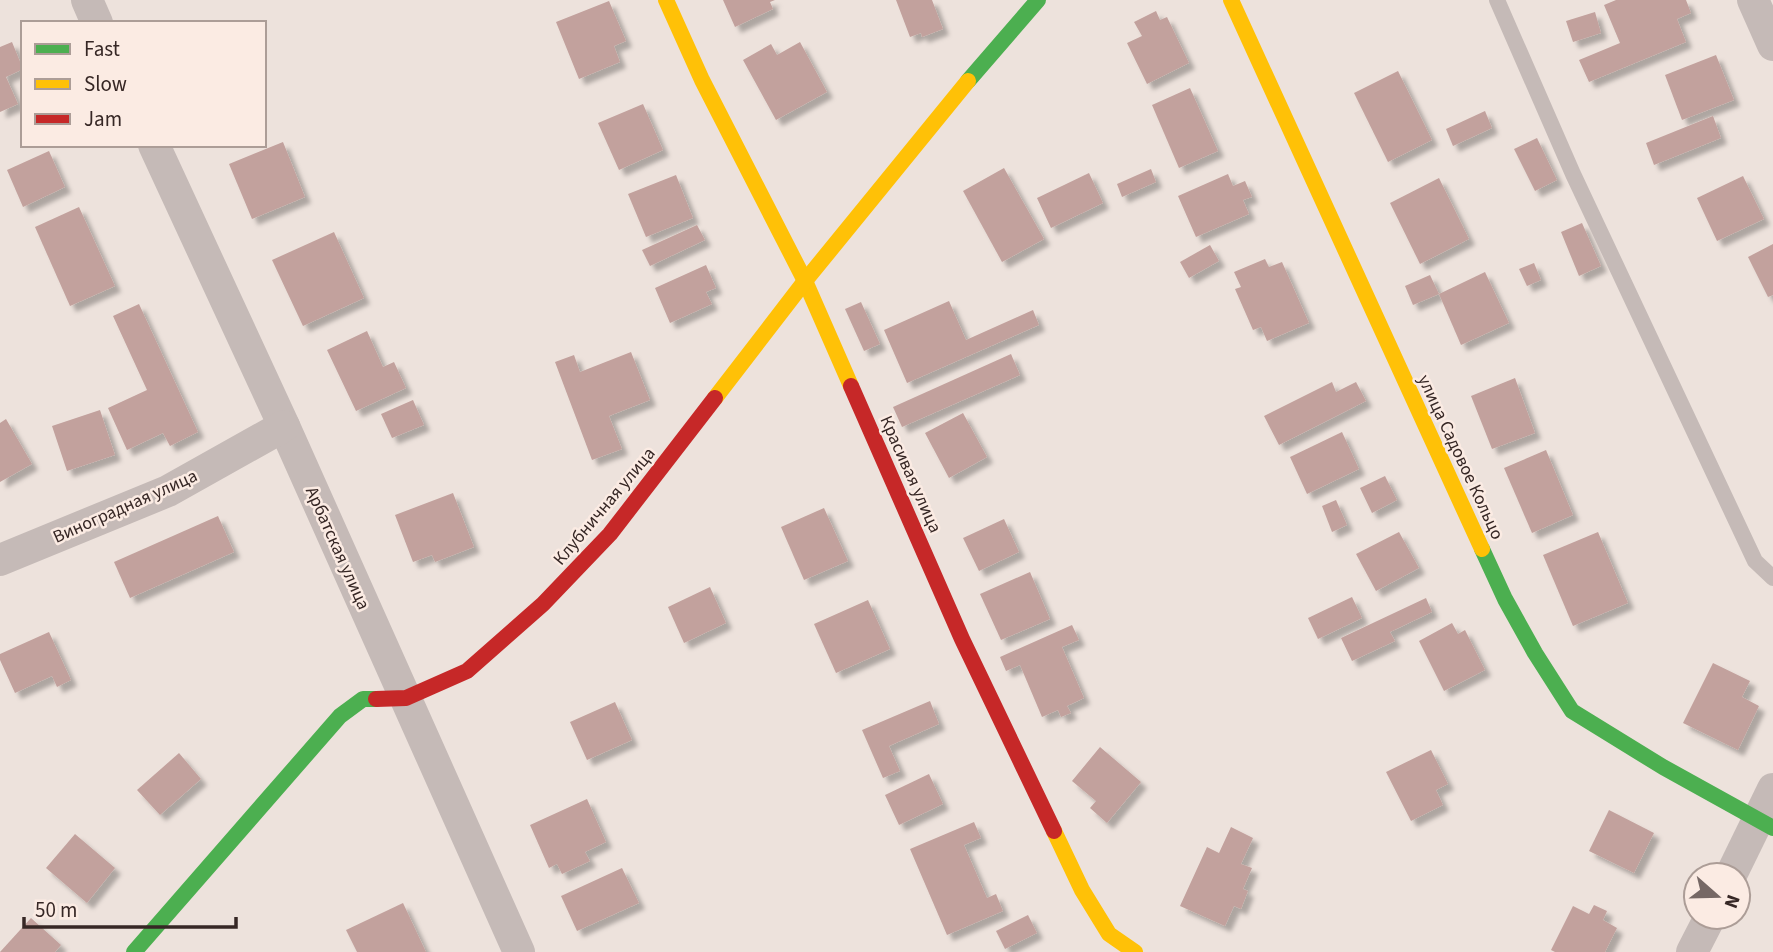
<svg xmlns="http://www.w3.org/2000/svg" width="1773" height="952" viewBox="0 0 1773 952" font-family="'Source Sans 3',sans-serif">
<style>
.building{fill:#c2a19d;filter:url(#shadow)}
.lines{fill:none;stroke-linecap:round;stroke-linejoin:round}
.lane{stroke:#c5bab7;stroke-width:16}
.street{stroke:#c5bab7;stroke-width:32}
.fast{stroke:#4caf50;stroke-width:16}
.slow{stroke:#ffc107;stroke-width:16}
.jam{stroke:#c62828;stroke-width:16}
.labels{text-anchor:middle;stroke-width:5;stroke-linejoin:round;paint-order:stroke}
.street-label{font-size:18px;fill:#362725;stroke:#fbebe3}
</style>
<defs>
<filter id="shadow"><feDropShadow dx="6" dy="6" stdDeviation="2" flood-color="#0004"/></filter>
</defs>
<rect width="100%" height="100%" fill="#ede2dc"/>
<g class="building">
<polygon points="723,0 775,0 770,2 773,9 735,27"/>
<polygon points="896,0 932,0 943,29 922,37 921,33 910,37"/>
<polygon points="1616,0 1686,0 1691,13 1677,19 1686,42 1589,82 1579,60 1620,43 1604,5"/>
<polygon points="609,1 626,41 614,46 620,62 579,79 556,22"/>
<polygon points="1156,11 1160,20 1167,17 1189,63 1147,84 1127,43 1142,36 1134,22"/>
<polygon points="1595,12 1601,33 1573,42 1566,21"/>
<polygon points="12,42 23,69 6,77 18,104 0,112 0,47"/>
<polygon points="800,42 827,92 776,120 743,60 771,44 777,55"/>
<polygon points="1716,55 1734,100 1682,120 1665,75"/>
<polygon points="1398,71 1432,140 1388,162 1354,93"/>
<polygon points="1190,88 1218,151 1179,168 1152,105"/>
<polygon points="643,104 663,150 619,170 598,123"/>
<polygon points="1485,111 1492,128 1453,146 1446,129"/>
<polygon points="1713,116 1721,138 1654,165 1646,143"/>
<polygon points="1537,138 1557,180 1535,191 1514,149"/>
<polygon points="283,142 305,197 252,219 229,164"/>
<polygon points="49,151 65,187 23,207 7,170"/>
<polygon points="1004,168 1044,239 1002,262 963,191"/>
<polygon points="1151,169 1156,182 1122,197 1117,184"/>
<polygon points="1089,173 1103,203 1051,228 1037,198"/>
<polygon points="1228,174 1233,186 1245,181 1252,197 1243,200 1249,214 1196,237 1178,196"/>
<polygon points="676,175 693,218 646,237 628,194"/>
<polygon points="1743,176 1764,219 1717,241 1697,198"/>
<polygon points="1439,178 1469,239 1420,264 1390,203"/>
<polygon points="79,207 115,286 70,306 35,227"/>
<polygon points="1582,223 1601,266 1579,276 1561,232"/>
<polygon points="697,225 705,240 650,266 642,250"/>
<polygon points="334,232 364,298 303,326 272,260"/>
<polygon points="1773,244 1773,295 1768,297 1748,257"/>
<polygon points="1210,245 1219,261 1189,278 1180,262"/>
<polygon points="1265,259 1269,267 1282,262 1309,323 1267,341 1261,327 1253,330 1235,289 1241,287 1234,272"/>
<polygon points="1534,263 1541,280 1527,286 1519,269"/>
<polygon points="706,265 716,288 706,292 712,304 670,323 655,288"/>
<polygon points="1485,272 1509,323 1461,345 1439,294"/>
<polygon points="1430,275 1439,294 1413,305 1405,286"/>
<polygon points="949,301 966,340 1033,310 1039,325 907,383 884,330"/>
<polygon points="861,302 880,344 864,351 845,309"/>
<polygon points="139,304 198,432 170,446 163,433 127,450 108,408 147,390 113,316"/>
<polygon points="367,331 383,367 394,362 406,388 356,411 327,350"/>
<polygon points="631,352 650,400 609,416 622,449 592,460 555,362 574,355 580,372"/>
<polygon points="1011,354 1020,375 902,427 893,407"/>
<polygon points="1515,378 1535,433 1492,449 1471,396"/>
<polygon points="1332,382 1336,392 1356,382 1366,401 1279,445 1264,416"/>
<polygon points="413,400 424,425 392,438 381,414"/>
<polygon points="100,410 115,455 67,471 52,426"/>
<polygon points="963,413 987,457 949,478 925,433"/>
<polygon points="6,419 32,464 0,482 0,423"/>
<polygon points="1342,432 1359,469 1307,494 1290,457"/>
<polygon points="1546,450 1573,515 1532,533 1504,468"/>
<polygon points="1385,476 1397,500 1372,513 1360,488"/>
<polygon points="453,493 474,547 435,562 432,555 413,562 395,515"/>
<polygon points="1336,500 1347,525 1332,532 1322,506"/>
<polygon points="824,508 848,561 804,580 781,527"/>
<polygon points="218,516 234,552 130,598 114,562"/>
<polygon points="1004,519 1019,552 979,571 963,538"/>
<polygon points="1399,532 1419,568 1376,591 1356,554"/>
<polygon points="1598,532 1628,603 1573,626 1543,555"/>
<polygon points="1030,572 1050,619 1001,640 980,594"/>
<polygon points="710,587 726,623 684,643 668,607"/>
<polygon points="1352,597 1362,618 1318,639 1308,618"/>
<polygon points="1426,598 1432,612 1390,632 1395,641 1352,661 1341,638"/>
<polygon points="868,600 890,649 836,673 814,624"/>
<polygon points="1452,623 1458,634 1465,630 1485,670 1444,691 1419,641"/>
<polygon points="1072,625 1079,640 1062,647 1084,698 1067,706 1071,713 1061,717 1058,710 1042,717 1020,665 1006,671 1000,657"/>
<polygon points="49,632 71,680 57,687 52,676 15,693 0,660 0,654"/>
<polygon points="1713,663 1750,681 1742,697 1759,706 1738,750 1683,723"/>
<polygon points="930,701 939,724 889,746 900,771 883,778 862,730"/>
<polygon points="615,702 632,740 587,760 570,722"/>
<polygon points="1100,747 1141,782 1107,823 1090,808 1096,801 1072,781"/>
<polygon points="1431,750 1448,784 1436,790 1443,805 1411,821 1386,772"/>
<polygon points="179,753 201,779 160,815 137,790"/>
<polygon points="929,774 943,804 899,825 885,795"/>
<polygon points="587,799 606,842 585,852 590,861 562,874 557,864 549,868 530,825"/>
<polygon points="1609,810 1654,833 1634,873 1589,851"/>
<polygon points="974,822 981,838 964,845 987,898 996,894 1003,911 947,935 910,849"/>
<polygon points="1231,827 1253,838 1241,864 1252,868 1243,889 1248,891 1241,909 1234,906 1225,926 1180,906 1207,847 1219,853"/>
<polygon points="75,834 115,868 87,903 46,868"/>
<polygon points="622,868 639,903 577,931 561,896"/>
<polygon points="403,903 426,952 357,952 346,930"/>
<polygon points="1594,905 1607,911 1603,920 1617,928 1605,952 1555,952 1551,950 1573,906 1589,914"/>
<polygon points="1028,915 1037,933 1005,949 996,931"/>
<polygon points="31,918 61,945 55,952 0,952"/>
</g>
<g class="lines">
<polyline class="lane" points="1497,0 1573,174 1755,561 1773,578"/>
<g class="street">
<polyline points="87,0 97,23"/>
<polyline points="1753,0 1773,45"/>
<polyline points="154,145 284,426 519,952"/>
<polyline points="0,560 168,491 284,426"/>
<polyline points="1731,875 1773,789"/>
<polyline points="1692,952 1710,917"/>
</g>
<g class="fast">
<polyline points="968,81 1038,0"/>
<polyline points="1482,549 1505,599 1535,653 1572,711 1663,767 1773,828"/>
<polyline points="134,952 340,716 363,699 376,699"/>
</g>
<g class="slow">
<polyline points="666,0 702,80 805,281 851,386"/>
<polyline points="1231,0 1482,549"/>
<polyline points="715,398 805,281 968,81"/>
<polyline points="1054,831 1082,890 1109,934 1135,952"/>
</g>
<g class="jam">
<polyline points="851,386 962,639 1054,831"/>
<polyline points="376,699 406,698 467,671 543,604 610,534 715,398"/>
</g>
</g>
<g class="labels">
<g class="street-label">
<text transform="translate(1461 457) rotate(65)" y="6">улица Садовое Кольцо</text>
<text transform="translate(911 474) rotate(66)" y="6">Красивая улица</text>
<text transform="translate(125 506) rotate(-24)" y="6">Виноградная улица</text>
<text transform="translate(604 506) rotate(-50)" y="6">Клубничная улица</text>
<text transform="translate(338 548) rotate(66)" y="6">Арбатская улица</text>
</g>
</g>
<rect x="21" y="21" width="245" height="126" fill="#fbebe3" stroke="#ac9d97" stroke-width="2"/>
<rect x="35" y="44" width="35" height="10" fill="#4caf50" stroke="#ac9d97" stroke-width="2"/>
<text x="84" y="56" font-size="21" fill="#362725">Fast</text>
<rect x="35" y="79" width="35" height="10" fill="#ffc107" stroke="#ac9d97" stroke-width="2"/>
<text x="84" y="91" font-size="21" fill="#362725">Slow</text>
<rect x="35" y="114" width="35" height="10" fill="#c62828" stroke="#ac9d97" stroke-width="2"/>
<text x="84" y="126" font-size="21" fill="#362725">Jam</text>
<g transform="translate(1717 896) rotate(110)"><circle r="33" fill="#fbebe3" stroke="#ac9d97" stroke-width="2"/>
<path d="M0-5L12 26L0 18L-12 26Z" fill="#766865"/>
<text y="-10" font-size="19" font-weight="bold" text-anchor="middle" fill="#362725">N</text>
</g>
<path d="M24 917v10h212v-10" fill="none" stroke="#362725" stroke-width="3.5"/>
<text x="35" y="917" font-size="21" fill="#362725" stroke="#fbebe3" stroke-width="5" paint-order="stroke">50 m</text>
</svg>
